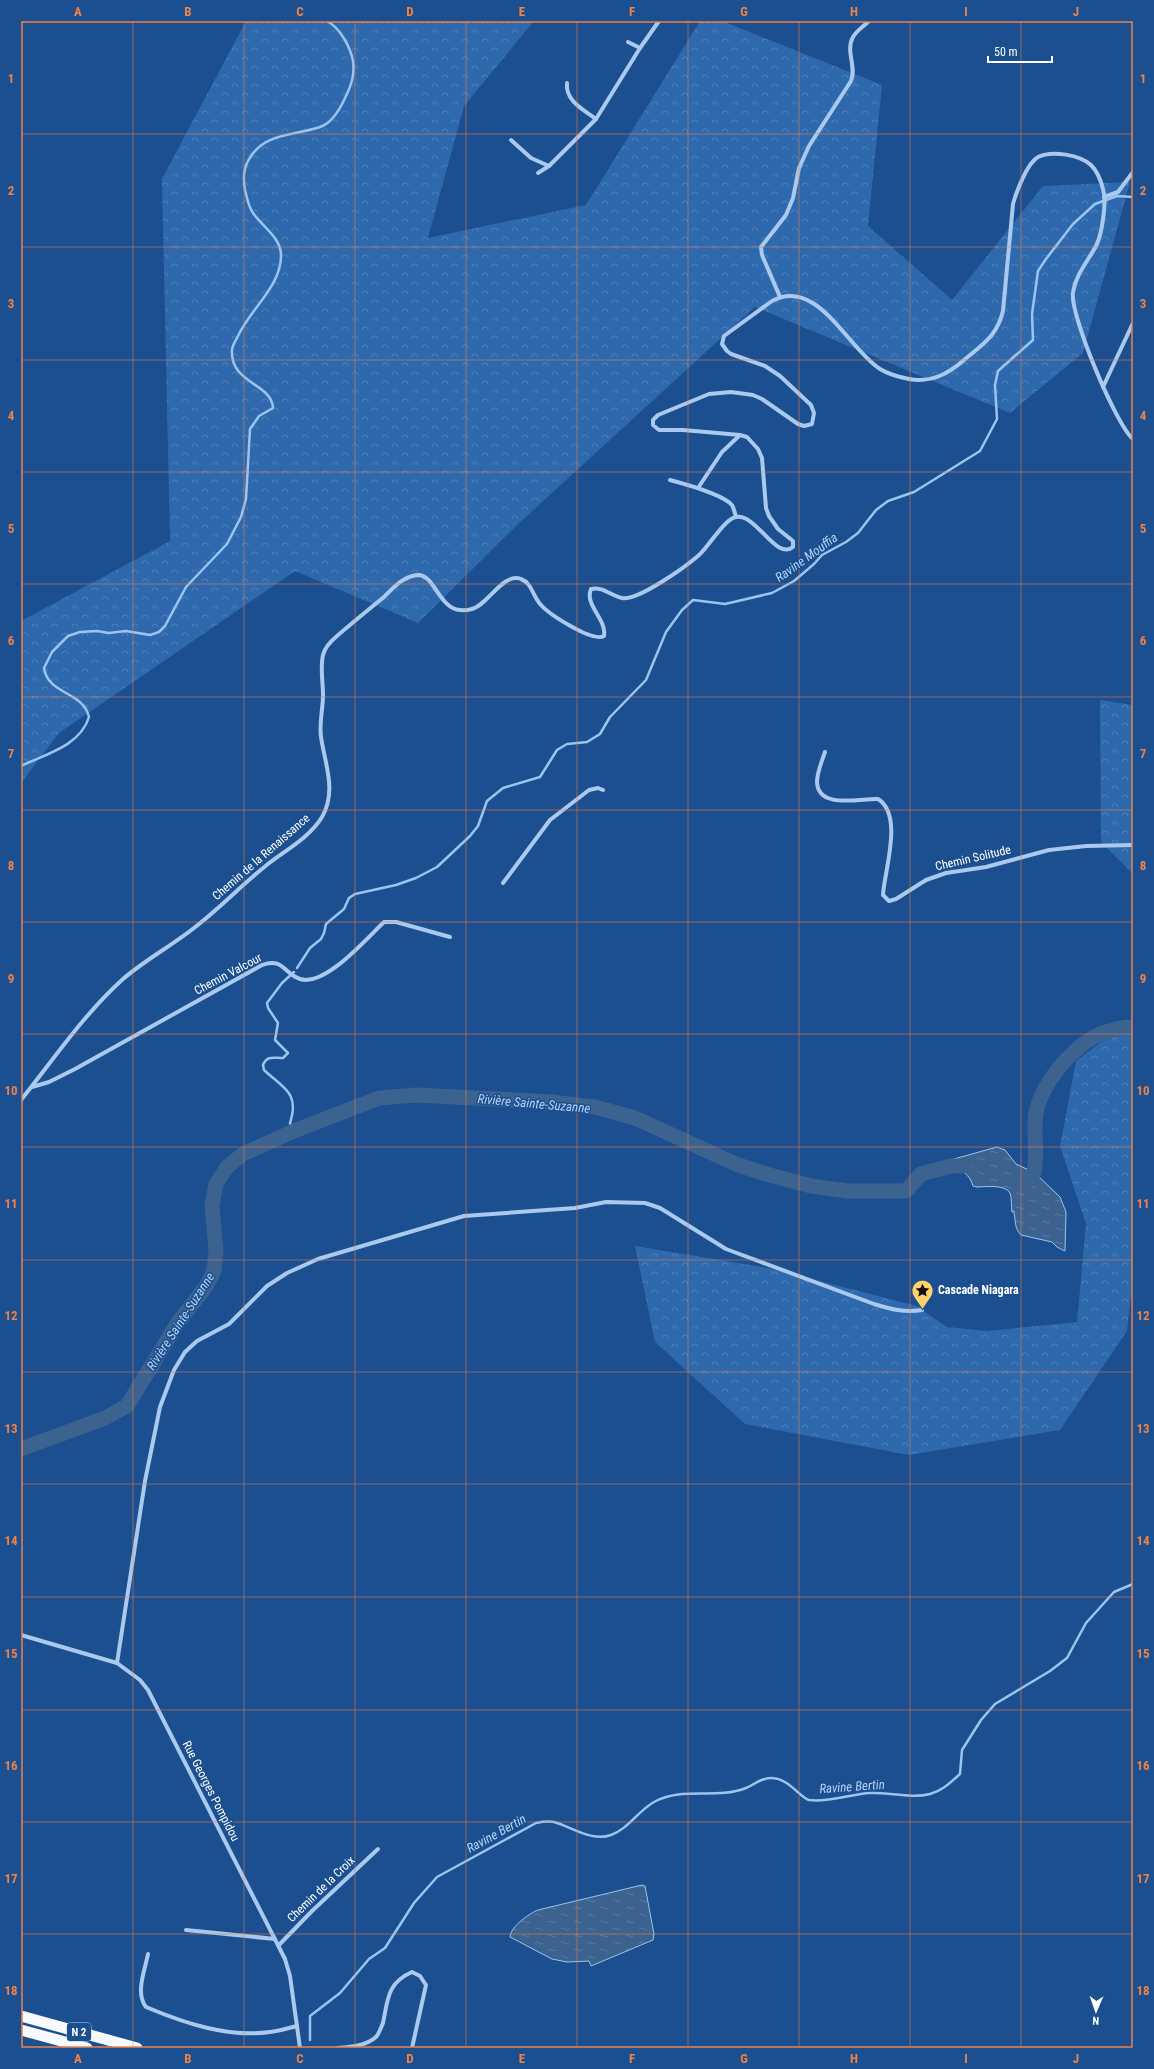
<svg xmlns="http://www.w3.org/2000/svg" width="1154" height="2069" viewBox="0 0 1154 2069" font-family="'Roboto Condensed',sans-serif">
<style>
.forest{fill:url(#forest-crowns)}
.water{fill:url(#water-ripples);stroke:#9cc4f0}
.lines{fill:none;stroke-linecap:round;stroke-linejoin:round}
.stream{stroke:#9cc4f0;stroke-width:2.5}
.river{stroke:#3c6290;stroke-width:15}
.minor{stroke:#a9c9ee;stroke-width:4}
.trunk{stroke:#f8faff;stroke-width:11}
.grid{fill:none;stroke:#ee8249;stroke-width:1;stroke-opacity:0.55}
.labels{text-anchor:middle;stroke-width:3;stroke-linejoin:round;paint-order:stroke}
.shield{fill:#1b4f8f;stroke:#bbcadd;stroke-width:1}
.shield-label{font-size:11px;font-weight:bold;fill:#fff}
.street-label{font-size:12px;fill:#fff;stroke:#1b4f8f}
.poi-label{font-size:12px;font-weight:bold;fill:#fff;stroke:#1b4f8f;text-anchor:start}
.water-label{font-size:13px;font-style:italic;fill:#b5d3f5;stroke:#1b4f8f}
.neatline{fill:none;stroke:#ee8249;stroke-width:1.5}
.grid-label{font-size:13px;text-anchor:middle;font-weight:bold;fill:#ee8249}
</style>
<defs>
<pattern id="forest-crowns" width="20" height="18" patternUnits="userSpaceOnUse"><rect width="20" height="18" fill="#2e69ad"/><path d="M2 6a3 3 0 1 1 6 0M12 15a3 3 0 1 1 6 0" fill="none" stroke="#4d80b9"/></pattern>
<pattern id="water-ripples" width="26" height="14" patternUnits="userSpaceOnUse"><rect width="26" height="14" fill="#3c6290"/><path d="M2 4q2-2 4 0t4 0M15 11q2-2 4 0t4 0" fill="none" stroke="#597aa1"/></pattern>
</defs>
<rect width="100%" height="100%" fill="#1b4f8f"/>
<g class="forest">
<polygon points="246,21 534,21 464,106 428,238 586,205 700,21 722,21 882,85 868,226 952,300 1043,186 1130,182 1083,353 1010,413 755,307 517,525 418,623 295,571 59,733 21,783 21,621 170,541 162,179"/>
<polygon points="1100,700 1133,705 1133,874 1101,842"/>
<polygon points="1133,1018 1133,1277 1127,1331 1060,1430 909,1455 745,1424 655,1342 635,1246 768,1268 921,1307 922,1310 947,1327 987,1331 1077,1322 1086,1224 1060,1146 1076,1061"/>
</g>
<g class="water">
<path d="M997,1147L1005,1150L1016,1164L1035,1173L1060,1197L1066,1212L1065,1251L1057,1247L1052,1242L1021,1235C1014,1228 1016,1221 1014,1213V1211L1012,1212C1011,1207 1012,1198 1010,1193C1005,1184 985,1187 977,1187L973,1186C968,1171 960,1169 944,1169L943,1162Z"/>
<path d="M642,1885L645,1886L654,1934L653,1940L591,1966L589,1961L567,1962L552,1959L510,1937C510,1927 530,1913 538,1910Z"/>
</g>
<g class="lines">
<g class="stream">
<path d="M21,766C46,754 80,746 89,717C83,691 48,695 44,668L52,652L68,636L80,632L97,631L109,633L126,631L150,635L159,632L165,626L186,587L227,544L241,517L246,499L250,429L259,416L273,408C272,383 230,384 232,350C232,346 236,340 238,336C250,309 282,286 281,254C280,237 262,226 253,213C248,206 247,197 245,190C243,179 243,170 248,161C263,132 294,136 320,127C332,123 340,109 345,98C351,86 355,75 353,61C350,46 340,28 327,21"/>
<polyline points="297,968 310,948 321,939 324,933 326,924 344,909 349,898 355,894 396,885 416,878 437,867 470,836 478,826 487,801 503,788 540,777 557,750 567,744 587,742 600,734 610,717 646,680 666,632 682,610 693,600 725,604 772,593 794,581 814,564 822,555 846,542 858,533 876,510 888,501 914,492 980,451 997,419 995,385 998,371 1033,340 1032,314 1038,271 1046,259 1073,224 1095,204 1117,196 1133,197"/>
<path d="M294,1131L290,1123C300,1092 283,1088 264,1070L263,1065C267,1055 274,1058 283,1058L288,1053L275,1040L278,1023L268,1008L267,1003L282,983L294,972"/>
<path d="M310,2040V2016L340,1993L369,1959L385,1948L414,1903L437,1877L536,1823C541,1822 548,1821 554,1822C572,1827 592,1842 611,1835C628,1829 638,1811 654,1802C683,1786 716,1800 746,1788C755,1785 759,1778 771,1778C789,1778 799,1797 809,1800C826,1803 852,1794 870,1793C889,1792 911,1799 930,1794C942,1791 951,1782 960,1774L962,1750L981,1720L995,1704L1050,1671L1067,1658L1086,1623L1114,1592L1133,1584"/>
</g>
<g class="river">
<path d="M1018,1185C1025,1183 1032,1178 1034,1172C1038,1154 1033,1132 1036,1113C1041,1085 1069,1051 1094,1037C1105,1031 1121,1027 1133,1027"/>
<polyline points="21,1449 105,1418 127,1406 177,1324 207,1285 214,1271 216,1250 212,1205 216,1184 227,1167 243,1154 294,1131 379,1098 416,1095 551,1102 595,1107 635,1118 738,1165 766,1174 811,1186 847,1191 906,1191 921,1174 951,1166 963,1166"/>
</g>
<g class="minor">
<polyline points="628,42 640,48"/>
<path d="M567,83C565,101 584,110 596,119"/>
<polyline points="511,140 531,158 549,166"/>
<polyline points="538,173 549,166 596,119 640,48 659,21"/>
<polyline points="1104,197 1118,192 1133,172"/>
<path d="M780,297L762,255L761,247L786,215L793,198L799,168L809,146L851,81C857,67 845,51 853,37C857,30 864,26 869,21"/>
<polyline points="1103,387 1133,323"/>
<path d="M670,480C685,484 722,494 732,505C734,509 735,513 736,517"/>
<polyline points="698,488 722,452 740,435"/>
<path d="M825,752C822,761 817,772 817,782C818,810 861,798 878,799C904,815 884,872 883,895L889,901L896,899L926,880L946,873L986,867L1049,850L1086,846L1133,845"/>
<polyline points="503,883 550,820 589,790 598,788 603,790"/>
<path d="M32,1087L49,1082L75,1069L262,965C283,957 284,974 300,979C325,987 366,939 384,922H396L450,937"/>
<path d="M21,1100C54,1059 84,1014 123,979C146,959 175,944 199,924C223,905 244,883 268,864C286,850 310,837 322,817C337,791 325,764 321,737C319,723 323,709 323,695C323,681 320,668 323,655C325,647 331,641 337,636C352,623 368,610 384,597C390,591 397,583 405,579C408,577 415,575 419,575C438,577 439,618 472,609C488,605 503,572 521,579C532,583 533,597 541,605C549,614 593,643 604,636C607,619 584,605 591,589C603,586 611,596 622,598C638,601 685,567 698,556C708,548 724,519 736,517C756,513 776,561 793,547V541L778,529L769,516L766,508L762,458L758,449L747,437L740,435L683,430H659L653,425V420L658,415L709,394L731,392L753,395L762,399L798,424L804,426L812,424L814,413L811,405L780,376L765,366L731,354L727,351L722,344L724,336L772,301C817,276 848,349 880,369C888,374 899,377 909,379C931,383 948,374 964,360C983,344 997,336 1003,311L1013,204C1016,193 1027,163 1038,157C1052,150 1080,155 1091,165C1097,171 1101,181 1103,189C1107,202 1102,234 1096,246C1088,261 1076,274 1073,292C1069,313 1116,425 1133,439"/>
<polyline points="21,1635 117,1663 140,1680 148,1690 285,1959 290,1976 300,2048"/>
<path d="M117,1663L145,1481L160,1407L174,1370L185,1352L197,1341L229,1324L267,1286L287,1273L318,1259L464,1216L575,1208L606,1202L645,1203L660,1208L726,1249L874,1304C890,1309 905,1313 922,1310"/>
<polyline points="186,1930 275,1939"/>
<polyline points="279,1945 312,1911 378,1849"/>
<path d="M148,1954C145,1970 135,1993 146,2007C184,2023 228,2038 270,2032C279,2031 288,2028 297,2026"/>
<path d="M337,2048C350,2047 366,2046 376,2037C379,2034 381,2027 383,2023C388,1999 387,1983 412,1972L420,1976L426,1985L412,2048"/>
</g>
<g class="trunk">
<polyline points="21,2016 137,2048"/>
<polyline points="21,2030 87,2048"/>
</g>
</g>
<path class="grid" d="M133,21V2048M244,21V2048M355,21V2048M466,21V2048M577,21V2048M688,21V2048M799,21V2048M910,21V2048M1021,21V2048M21,134H1133M21,247H1133M21,360H1133M21,472H1133M21,584H1133M21,697H1133M21,810H1133M21,922H1133M21,1034H1133M21,1147H1133M21,1260H1133M21,1372H1133M21,1484H1133M21,1597H1133M21,1710H1133M21,1822H1133M21,1934H1133"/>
<defs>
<symbol id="sight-pin" viewBox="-11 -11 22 30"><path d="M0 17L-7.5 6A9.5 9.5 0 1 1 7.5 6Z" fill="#ffd166" stroke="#1b4f8f"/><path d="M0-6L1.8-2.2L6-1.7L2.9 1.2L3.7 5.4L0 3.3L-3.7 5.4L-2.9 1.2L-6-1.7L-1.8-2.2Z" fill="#111"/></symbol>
</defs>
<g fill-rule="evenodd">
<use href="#sight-pin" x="910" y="1278" width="25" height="34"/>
</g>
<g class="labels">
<rect class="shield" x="67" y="2023" width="24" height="18" rx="3"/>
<g class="shield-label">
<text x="79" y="2036">N 2</text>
</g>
<g class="street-label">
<text transform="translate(261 857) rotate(-41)" y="4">Chemin de la Renaissance</text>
<text transform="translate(973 858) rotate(-13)" y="4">Chemin Solitude</text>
<text transform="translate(228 974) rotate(-28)" y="4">Chemin Valcour</text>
<text transform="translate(211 1791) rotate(63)" y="4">Rue Georges Pompidou</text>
<text transform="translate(321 1889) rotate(-44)" y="4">Chemin de la Croix</text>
</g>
<g class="poi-label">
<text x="938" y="1294">Cascade Niagara</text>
</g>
<g class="water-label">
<text transform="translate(806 557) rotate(-36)" y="5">Ravine Mouffia</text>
<text transform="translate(534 1103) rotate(5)" y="5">Rivière Sainte-Suzanne</text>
<text transform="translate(180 1321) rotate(-57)" y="5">Rivière Sainte-Suzanne</text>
<text transform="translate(852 1786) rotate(-4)" y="5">Ravine Bertin</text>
<text transform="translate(496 1833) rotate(-29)" y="5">Ravine Bertin</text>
</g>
</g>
<rect width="1154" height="2069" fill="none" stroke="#1b4f8f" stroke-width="44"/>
<g transform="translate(1096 2011) rotate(182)" stroke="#1b4f8f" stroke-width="3" paint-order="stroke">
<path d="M0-3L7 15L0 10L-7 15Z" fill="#ffffff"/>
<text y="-6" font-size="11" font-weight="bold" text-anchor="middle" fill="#ffffff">N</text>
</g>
<path d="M988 56v6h64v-6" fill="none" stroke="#ffffff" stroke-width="2"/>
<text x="994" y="56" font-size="12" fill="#ffffff" stroke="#1b4f8f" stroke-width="3" paint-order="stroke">50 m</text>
<rect x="22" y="22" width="1110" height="2025" class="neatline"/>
<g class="grid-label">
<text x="78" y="16">A</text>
<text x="188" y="16">B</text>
<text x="300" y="16">C</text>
<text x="410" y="16">D</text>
<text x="522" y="16">E</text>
<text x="632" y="16">F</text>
<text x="744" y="16">G</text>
<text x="854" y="16">H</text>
<text x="966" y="16">I</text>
<text x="1076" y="16">J</text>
<text x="11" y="83">1</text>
<text x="1143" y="83">1</text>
<text x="11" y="195">2</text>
<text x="1143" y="195">2</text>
<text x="11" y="308">3</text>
<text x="1143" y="308">3</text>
<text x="11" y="420">4</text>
<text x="1143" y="420">4</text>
<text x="11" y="533">5</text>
<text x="1143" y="533">5</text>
<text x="11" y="645">6</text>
<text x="1143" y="645">6</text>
<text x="11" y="758">7</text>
<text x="1143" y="758">7</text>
<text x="11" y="870">8</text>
<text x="1143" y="870">8</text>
<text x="11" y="983">9</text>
<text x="1143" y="983">9</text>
<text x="11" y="1095">10</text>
<text x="1143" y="1095">10</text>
<text x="11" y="1208">11</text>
<text x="1143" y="1208">11</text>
<text x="11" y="1320">12</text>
<text x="1143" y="1320">12</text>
<text x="11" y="1433">13</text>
<text x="1143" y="1433">13</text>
<text x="11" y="1545">14</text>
<text x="1143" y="1545">14</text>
<text x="11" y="1658">15</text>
<text x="1143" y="1658">15</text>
<text x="11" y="1770">16</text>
<text x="1143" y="1770">16</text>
<text x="11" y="1883">17</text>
<text x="1143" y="1883">17</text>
<text x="11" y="1995">18</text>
<text x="1143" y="1995">18</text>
<text x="78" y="2063">A</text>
<text x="188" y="2063">B</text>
<text x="300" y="2063">C</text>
<text x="410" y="2063">D</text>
<text x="522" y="2063">E</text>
<text x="632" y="2063">F</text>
<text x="744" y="2063">G</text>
<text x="854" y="2063">H</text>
<text x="966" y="2063">I</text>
<text x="1076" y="2063">J</text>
</g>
</svg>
